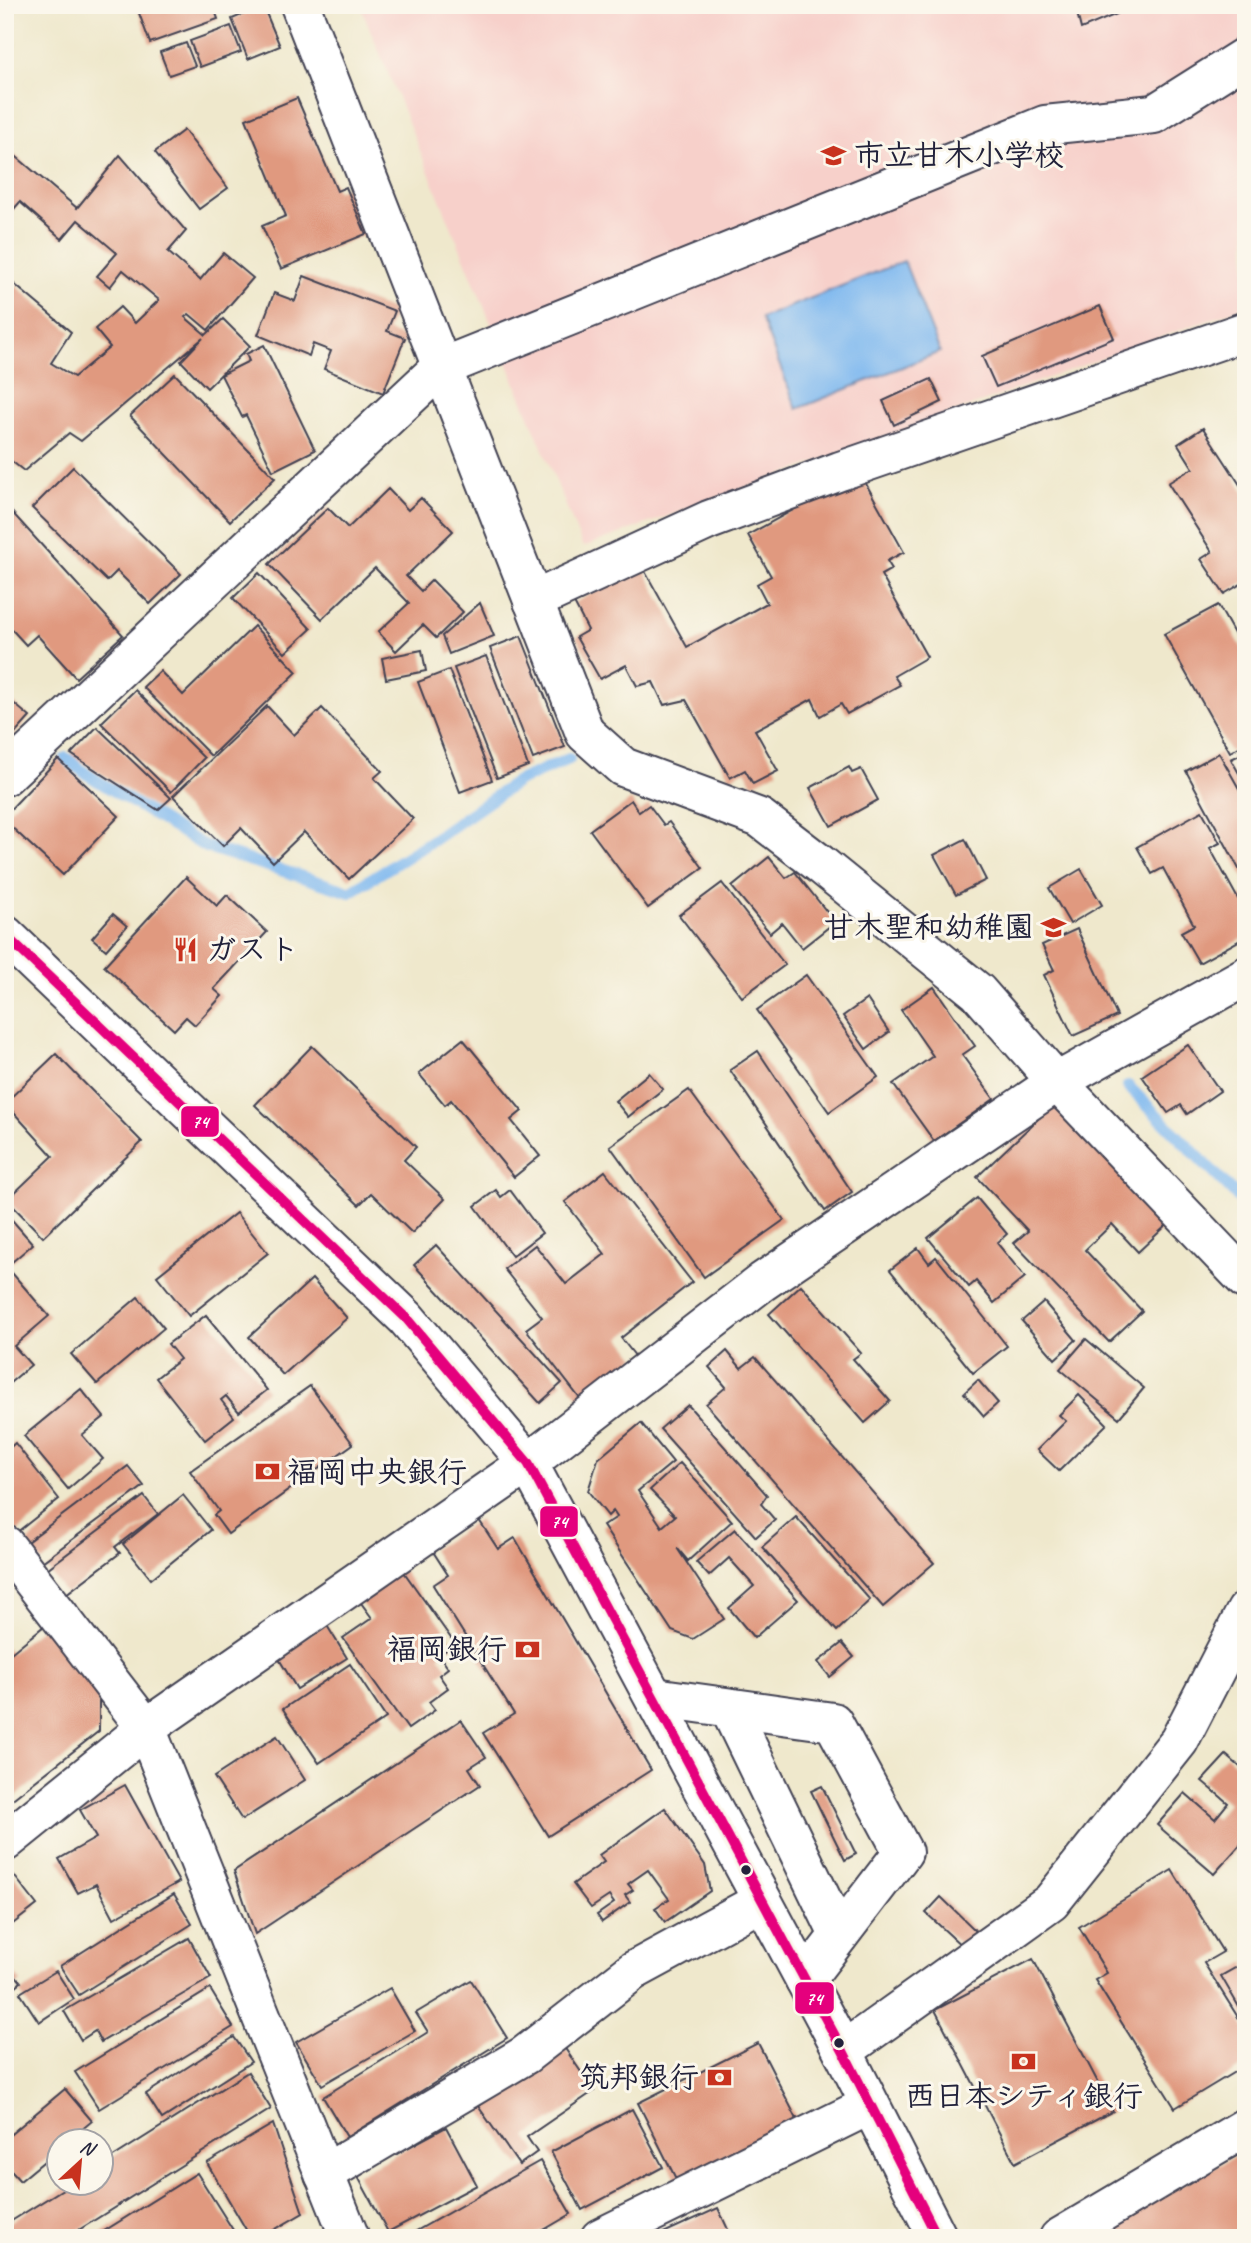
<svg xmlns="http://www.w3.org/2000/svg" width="1251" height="2243" viewBox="0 0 1251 2243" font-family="Caveat,'Klee One',sans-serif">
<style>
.built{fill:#f7d0ca}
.water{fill:#7eb8ef;stroke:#506d95;stroke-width:2}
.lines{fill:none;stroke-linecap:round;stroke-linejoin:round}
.stream{stroke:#7eb8ef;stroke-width:12}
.building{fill:#e0997f}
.minor-casing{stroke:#414051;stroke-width:42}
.major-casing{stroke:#414051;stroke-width:42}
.minor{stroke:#fff;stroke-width:38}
.major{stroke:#fff;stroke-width:38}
.bus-1-casing{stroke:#fbf7ec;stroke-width:16}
.bus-1{stroke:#e5007d;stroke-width:10}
.bus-dot{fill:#22223b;stroke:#fbf7ec;stroke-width:2.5}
.labels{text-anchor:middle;stroke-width:6;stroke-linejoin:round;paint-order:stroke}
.poi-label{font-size:30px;font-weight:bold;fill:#22223b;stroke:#fbf7ec;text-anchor:start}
.line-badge{stroke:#fbf7ec;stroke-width:2.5}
.badge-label{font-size:19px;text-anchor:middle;font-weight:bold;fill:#fff}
</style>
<rect width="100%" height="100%" fill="#fbf7ec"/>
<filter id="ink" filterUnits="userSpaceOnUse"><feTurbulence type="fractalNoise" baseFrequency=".0143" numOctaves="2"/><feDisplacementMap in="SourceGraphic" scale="14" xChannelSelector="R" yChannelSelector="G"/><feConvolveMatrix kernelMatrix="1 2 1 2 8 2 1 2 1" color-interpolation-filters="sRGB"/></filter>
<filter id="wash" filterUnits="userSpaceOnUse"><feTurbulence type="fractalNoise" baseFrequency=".00686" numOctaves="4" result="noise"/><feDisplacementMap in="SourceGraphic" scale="28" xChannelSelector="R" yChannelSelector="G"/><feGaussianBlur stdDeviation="1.57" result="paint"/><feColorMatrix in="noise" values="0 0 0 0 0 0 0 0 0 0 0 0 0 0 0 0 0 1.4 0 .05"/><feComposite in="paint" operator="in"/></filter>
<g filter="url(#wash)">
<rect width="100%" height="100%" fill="#efe8cc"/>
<polygon class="built" points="360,5 1246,5 1246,306 583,547"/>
<polygon class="water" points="904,261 940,352 797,409 761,318"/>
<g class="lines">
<g class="stream">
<polyline points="66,758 85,773 204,846 350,892 433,840 518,781 569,759"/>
<polyline points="1128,1086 1246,1205"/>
</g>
</g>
<g id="blocks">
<g class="building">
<polygon points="136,5 213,5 218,19 150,43"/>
<polygon points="1075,5 1113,5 1117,14 1081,29"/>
<polygon points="263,6 280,46 248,59 232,19"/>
<polygon points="231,26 241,52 200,67 190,41"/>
<polygon points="186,43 195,66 169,75 160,52"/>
<polygon points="297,98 337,191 346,187 366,234 281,269 262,226 286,216 246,119"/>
<polygon points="184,130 228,188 199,209 155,152"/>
<polygon points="5,147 77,208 120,155 186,231 168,252 200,280 223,253 253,278 208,330 189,314 185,317 206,335 223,319 250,346 207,388 181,361 203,338 81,441 69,433 24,471 5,456 5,296 14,284 71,332 51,363 74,377 110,347 95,329 120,307 135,323 159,300 123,270 110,287 97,276 117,253 78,220 62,239 20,202 5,219"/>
<polygon points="304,276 395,311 387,331 405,338 383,393 324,369 331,351 313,344 309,356 258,335 274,293 295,301"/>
<polygon points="1100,306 1114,338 996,387 982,356"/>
<polygon points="264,345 315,450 273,471 246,415 242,417 221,375 249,361 246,354"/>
<polygon points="175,374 275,478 230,521 130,416"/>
<polygon points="931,379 942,402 894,425 883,401"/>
<polygon points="1203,428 1246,494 1246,581 1224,594 1201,559 1212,552 1168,483 1193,468 1178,444"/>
<polygon points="73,467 181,574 150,604 117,571 107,581 32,508"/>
<polygon points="860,473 904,552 887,561 892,569 881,575 927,657 894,676 900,685 847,714 841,704 820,716 812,699 755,730 778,771 753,784 745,770 730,778 686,700 664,705 653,682 637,686 626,665 600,679 576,637 588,630 574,603 642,566 687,647 767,603 757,584 771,576 748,535"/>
<polygon points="388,489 408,510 421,498 453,531 406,576 421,591 432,580 463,612 436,638 423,625 396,651 378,632 409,603 375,568 322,619 269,564 328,508 348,528"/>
<polygon points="9,509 123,635 76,678 37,635 26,645 5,622 5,512"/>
<polygon points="259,573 311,629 285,653 233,598"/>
<polygon points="480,603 494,636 449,654 442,636"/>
<polygon points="1218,605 1246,655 1246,743 1230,752 1164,634"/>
<polygon points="254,626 297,672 211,756 143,687 160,671 183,695"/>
<polygon points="521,636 565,747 533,759 490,648"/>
<polygon points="422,650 426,671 386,679 382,658"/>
<polygon points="486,656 528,766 497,778 454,668"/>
<polygon points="449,670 492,780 460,792 418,682"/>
<polygon points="135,690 204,758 171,792 101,723"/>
<polygon points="5,696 30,717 5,745"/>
<polygon points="267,706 294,735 322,708 382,771 374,778 413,819 349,879 304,832 273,862 241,828 223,846 173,796"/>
<polygon points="97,727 171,798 158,810 71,754"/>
<polygon points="1246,752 1246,786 1231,759"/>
<polygon points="1219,753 1246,801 1246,882 1186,771"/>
<polygon points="58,759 119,816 63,875 5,821 5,815"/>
<polygon points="849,767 852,773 861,769 878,800 831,826 810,788"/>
<polygon points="631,800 639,812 649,805 664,825 669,822 703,868 648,908 590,830"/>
<polygon points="1202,811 1220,843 1210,848 1238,899 1246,895 1246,937 1199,963 1181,932 1194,925 1163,868 1152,874 1137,847"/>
<polygon points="965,839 986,880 956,895 934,855"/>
<polygon points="769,857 786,878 795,872 835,922 802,948 782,923 770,933 732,887"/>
<polygon points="1081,869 1102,905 1070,924 1049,888"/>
<polygon points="186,877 217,906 227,895 267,932 214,989 222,996 195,1025 186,1017 174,1030 104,966"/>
<polygon points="722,883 785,965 742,997 679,915"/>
<polygon points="113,914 127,926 106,950 92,938"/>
<polygon points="1077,929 1117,1016 1073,1036 1044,975 1054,970 1042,945"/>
<polygon points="806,975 878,1077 829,1112 757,1010"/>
<polygon points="934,987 975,1046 962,1055 994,1099 934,1141 893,1084 933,1056 901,1010"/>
<polygon points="867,999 889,1032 866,1049 843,1016"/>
<polygon points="463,1039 522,1111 511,1120 540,1156 514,1177 451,1100 445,1105 419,1074"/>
<polygon points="1188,1045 1220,1091 1187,1114 1181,1105 1168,1113 1142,1076"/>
<polygon points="312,1046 416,1147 404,1160 445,1199 412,1233 371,1193 359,1205 255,1105"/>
<polygon points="758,1051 852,1192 825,1211 730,1070"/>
<polygon points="56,1054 142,1142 43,1237 7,1200 53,1156 5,1103"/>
<polygon points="649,1073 663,1089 628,1117 615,1101"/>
<polygon points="689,1090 784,1220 704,1277 610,1146"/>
<polygon points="1056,1102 1170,1222 1138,1252 1112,1224 1085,1250 1142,1311 1109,1342 1014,1243 1028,1231 977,1177"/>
<polygon points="605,1171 692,1282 621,1338 636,1357 581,1400 526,1329 542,1317 504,1269 535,1245 566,1284 605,1254 565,1202"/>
<polygon points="496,1190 501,1197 510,1190 542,1233 512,1256 475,1206"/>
<polygon points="977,1198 1007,1234 997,1243 1025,1277 994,1303 976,1281 969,1287 928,1238"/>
<polygon points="5,1212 33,1244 5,1268"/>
<polygon points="236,1213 268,1253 189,1316 157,1276"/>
<polygon points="436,1245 562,1383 540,1403 414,1265"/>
<polygon points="918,1248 929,1263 936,1257 1007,1346 973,1373 890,1270"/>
<polygon points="12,1273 49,1316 14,1346 31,1365 5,1387 5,1279"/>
<polygon points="312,1279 347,1318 283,1375 249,1337"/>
<polygon points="801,1285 861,1353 853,1359 890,1401 865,1423 769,1314"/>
<polygon points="138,1297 164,1328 97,1384 71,1354"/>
<polygon points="1044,1302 1076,1340 1055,1359 1022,1321"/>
<polygon points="206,1315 267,1390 239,1412 226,1396 221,1400 234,1417 205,1440 156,1378 180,1359 168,1344"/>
<polygon points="1086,1339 1144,1388 1119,1418 1060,1369"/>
<polygon points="727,1351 741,1368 755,1357 934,1563 883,1607 706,1404 726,1387 709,1367"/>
<polygon points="978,1380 998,1403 984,1416 964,1393"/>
<polygon points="310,1386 353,1444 228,1534 214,1515 219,1511 190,1471"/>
<polygon points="81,1389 104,1417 82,1435 103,1459 68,1489 24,1436"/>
<polygon points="1079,1395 1107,1424 1059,1471 1037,1450 1066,1421 1059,1415"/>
<polygon points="688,1405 767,1495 761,1504 775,1520 756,1537 660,1429"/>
<polygon points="641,1423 673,1462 638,1491 662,1527 675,1516 650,1490 680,1463 732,1521 688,1561 677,1548 724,1619 693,1639 672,1631 603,1526 617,1517 613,1511 608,1516 588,1491 598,1459"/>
<polygon points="15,1443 59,1499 16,1533 5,1520 5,1452"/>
<polygon points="128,1466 144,1486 42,1562 27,1542"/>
<polygon points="183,1495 211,1530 151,1579 123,1544"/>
<polygon points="144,1496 158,1514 115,1547 120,1553 66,1594 47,1569"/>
<polygon points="796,1517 870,1600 837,1631 762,1547"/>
<polygon points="479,1520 498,1549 515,1538 651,1770 548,1836 483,1733 514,1714 433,1585 448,1575 432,1550"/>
<polygon points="735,1529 798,1600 754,1638 729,1608 754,1586 729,1558 709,1576 696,1562"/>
<polygon points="399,1565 455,1644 439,1655 448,1668 439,1675 448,1688 429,1702 435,1710 408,1729 343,1638 372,1618 356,1596"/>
<polygon points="326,1624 347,1658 297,1689 276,1654"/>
<polygon points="44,1626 99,1689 99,1731 5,1805 5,1647 11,1653"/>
<polygon points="842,1643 854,1657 830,1677 818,1662"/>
<polygon points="350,1664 386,1718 319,1763 283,1709"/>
<polygon points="461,1720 486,1757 469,1768 480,1785 255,1934 234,1871"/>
<polygon points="277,1736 305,1780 242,1820 214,1777"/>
<polygon points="1226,1755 1246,1772 1246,1838 1214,1874 1157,1825 1185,1793 1215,1819 1228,1803 1202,1781"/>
<polygon points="125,1785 179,1882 114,1918 96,1884 78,1893 59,1859 96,1838 80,1810"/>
<polygon points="822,1786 856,1854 845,1860 811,1791"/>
<polygon points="665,1808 705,1865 710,1891 665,1922 655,1908 669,1899 648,1870 628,1884 633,1890 625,1895 630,1902 602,1922 597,1915 614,1903 609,1896 591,1908 573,1884 604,1862 599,1855"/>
<polygon points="9,1869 37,1905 5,1930 5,1872"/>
<polygon points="1172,1870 1223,1952 1204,1963 1246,2030 1246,2065 1175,2108 1095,1980 1107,1973 1079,1927"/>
<polygon points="174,1894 192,1924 79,1995 60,1966"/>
<polygon points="941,1897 977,1932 963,1947 926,1913"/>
<polygon points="189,1938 211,1978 101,2042 95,2031 81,2040 64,2011"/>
<polygon points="1033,1959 1113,2111 1015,2163 935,2010"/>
<polygon points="5,1962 21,1982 5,1995"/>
<polygon points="1246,1962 1246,2019 1221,1976"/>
<polygon points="56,1971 74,1999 39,2022 20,1993"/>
<polygon points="471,1980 507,2038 347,2137 323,2097 428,2032 416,2013"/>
<polygon points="390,1988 415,2031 322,2085 296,2042"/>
<polygon points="210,1989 233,2027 99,2109 75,2072"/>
<polygon points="234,2037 251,2062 162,2119 146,2094"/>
<polygon points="758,2043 800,2125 680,2187 638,2103"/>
<polygon points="564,2047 594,2091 527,2137 537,2152 519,2165 478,2106"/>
<polygon points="248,2072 271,2109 66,2238 5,2238 5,2225 71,2184 102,2184 102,2164"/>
<polygon points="65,2089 92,2121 67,2142 60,2142 60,2148 20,2181 5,2164 5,2139"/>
<polygon points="632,2109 663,2167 582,2210 551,2152"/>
<polygon points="273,2124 303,2213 260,2238 251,2238 207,2163"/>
<polygon points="446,2127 477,2185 388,2232 357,2175"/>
<polygon points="1246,2151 1246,2238 1080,2238"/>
<polygon points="540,2161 571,2214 530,2238 404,2238"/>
<polygon points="197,2173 238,2238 93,2238"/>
<polygon points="718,2208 732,2238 660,2238 659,2235"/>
</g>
</g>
</g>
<g filter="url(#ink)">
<use href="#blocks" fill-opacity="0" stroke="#414051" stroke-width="2"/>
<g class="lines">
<defs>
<g id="minor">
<polyline points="300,5 585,733 623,767 760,818 820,864 978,992 1057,1082 1246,1280"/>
<polyline points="533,601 709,520 840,471 1246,331"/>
<polyline points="5,776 440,368 1045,125 1154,114 1246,56"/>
<polyline points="5,1545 146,1728 350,2238"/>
<polyline points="654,1697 833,1722 903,1852 805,1980"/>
<polyline points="729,1708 839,1935"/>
<polyline points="5,1842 146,1728 528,1463 762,1282 1057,1082 1246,976"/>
<polyline points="843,2051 1051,1902 1179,1741 1246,1611"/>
<polyline points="324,2174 525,2055 633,1971 762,1901"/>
<polyline points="600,2238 870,2105"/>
<polyline points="1059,2238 1246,2127"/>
</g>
<polyline id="major" points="5,935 406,1318 528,1463 843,2051 938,2238"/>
</defs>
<use href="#minor" class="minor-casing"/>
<use href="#major" class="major-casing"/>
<use href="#minor" class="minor"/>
<use href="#major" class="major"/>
<defs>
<polyline id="bus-1" points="5,935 406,1318 528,1463 843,2051 938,2238"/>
</defs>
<use href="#bus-1" class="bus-1-casing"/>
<use href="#bus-1" class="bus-1"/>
</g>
</g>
<defs>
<symbol id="school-bare" viewBox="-9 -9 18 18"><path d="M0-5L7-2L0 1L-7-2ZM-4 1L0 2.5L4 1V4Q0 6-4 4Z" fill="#c8321e" stroke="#fbf7ec" stroke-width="2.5" paint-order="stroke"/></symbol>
<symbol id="restaurant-bare" viewBox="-9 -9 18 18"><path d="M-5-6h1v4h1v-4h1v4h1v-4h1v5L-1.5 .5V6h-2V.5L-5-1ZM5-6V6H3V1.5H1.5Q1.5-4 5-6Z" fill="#c8321e" stroke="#fbf7ec" stroke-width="2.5" paint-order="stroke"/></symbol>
<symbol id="bank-bare" viewBox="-9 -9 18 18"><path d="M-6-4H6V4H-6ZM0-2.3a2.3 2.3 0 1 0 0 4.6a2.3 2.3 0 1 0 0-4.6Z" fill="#c8321e" stroke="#fbf7ec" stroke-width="2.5" paint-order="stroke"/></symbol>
</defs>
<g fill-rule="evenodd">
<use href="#school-bare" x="816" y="138" width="35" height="35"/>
<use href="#school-bare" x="1036" y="910" width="35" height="35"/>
<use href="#restaurant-bare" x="168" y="932" width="35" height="35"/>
<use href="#bank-bare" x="250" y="1454" width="35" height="35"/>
<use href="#bank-bare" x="510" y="1632" width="35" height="35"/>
<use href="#bank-bare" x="1006" y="2044" width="35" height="35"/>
<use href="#bank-bare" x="702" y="2060" width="35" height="35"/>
</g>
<g class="bus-dot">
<circle cx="746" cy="1870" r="6"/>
<circle cx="839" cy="2043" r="6"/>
</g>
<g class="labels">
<g class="poi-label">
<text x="854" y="165">市立甘木小学校</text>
<text x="1034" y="937" text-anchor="end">甘木聖和幼稚園</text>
<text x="206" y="959">ガスト</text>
<text x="287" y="1482">福岡中央銀行</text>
<text x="507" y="1659" text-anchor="end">福岡銀行</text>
<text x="699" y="2087" text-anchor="end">筑邦銀行</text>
<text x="1024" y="2106" text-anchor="middle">西日本シティ銀行</text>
</g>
</g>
<g class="line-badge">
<rect x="180" y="1105" width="40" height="33" rx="7" fill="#e5007d"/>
<rect x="539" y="1505" width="40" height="33" rx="7" fill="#e5007d"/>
<rect x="794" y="1981" width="41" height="34" rx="7" fill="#e5007d"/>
</g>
<g class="badge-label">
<text x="200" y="1128">74</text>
<text x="559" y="1528">74</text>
<text x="814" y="2005">74</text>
</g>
<rect width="1251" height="2243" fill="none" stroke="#fbf7ec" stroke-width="28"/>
<g transform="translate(80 2162) rotate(26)"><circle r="33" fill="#fbf7ec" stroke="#a4a2a5" stroke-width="2"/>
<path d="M0-5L12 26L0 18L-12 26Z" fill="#c8321e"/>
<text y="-10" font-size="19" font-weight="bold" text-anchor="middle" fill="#22223b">N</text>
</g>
</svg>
